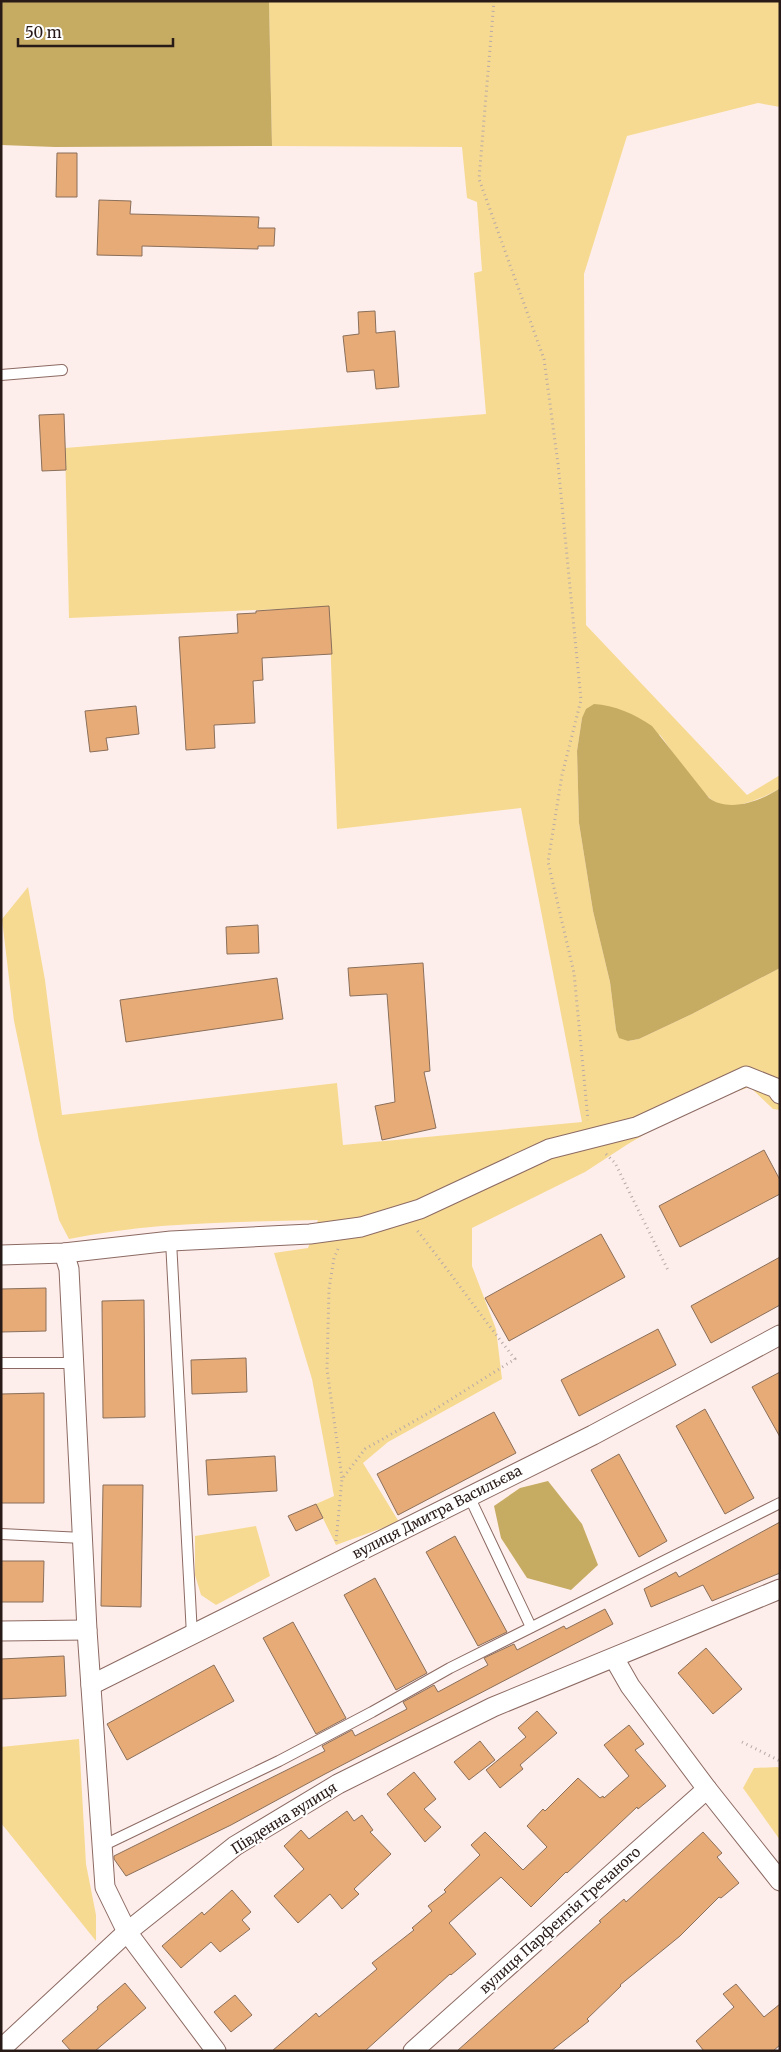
<svg xmlns="http://www.w3.org/2000/svg" width="781" height="2052" viewBox="0 0 781 2052" font-family="Merriweather,serif">
<style>
.green{fill:#f6da92}
.forest{fill:#c6ab63}
.building{fill:#e7ab78;stroke:#8a6f5a}
.lines{fill:none;stroke-linecap:round;stroke-linejoin:round}
.lane-casing{stroke:#8c6a63;stroke-width:12}
.street-casing{stroke:#8c6a63;stroke-width:21}
.path{stroke:#b8a9a6;stroke-width:3;stroke-dasharray:1 4;stroke-linecap:butt}
.lane{stroke:#fff;stroke-width:10}
.street{stroke:#fff;stroke-width:19}
.labels{text-anchor:middle;stroke-width:4;stroke-linejoin:round;paint-order:stroke}
.street-label{font-size:14px;fill:#271a17;stroke:#fff}
</style>
<rect width="100%" height="100%" fill="#feeeeb"/>
<g class="green">
<path d="M269,1H780V107L758,103L627,136L584,274L586,625L747,795L780,775V788C766,797 734,811 718,804C701,796 672,751 660,735L582,718L577,751L579,823L593,911L610,982L616,1030L628,1041L639,1039L692,1014L780,968V1110L773,1109L750,1087L693,1106L628,1144L585,1172L472,1228V1266L496,1329L502,1379L388,1442L363,1463L399,1522L336,1545L316,1504L334,1496L312,1379L274,1253L308,1248L318,1220C235,1222 150,1222 69,1239L59,1220L39,1140L14,1021L2,919L28,887L45,980L62,1115L337,1083L343,1145L582,1122L521,808L337,829L329,607L69,618L65,448L486,414L474,273L482,271L477,202L467,198L462,147L272,146Z"/>
<polygon points="256,1526 270,1576 216,1605 201,1595 195,1575 195,1536"/>
<polygon points="79,1739 86,1864 96,1915 96,1941 1,1823 1,1747"/>
<polygon points="778,1767 780,1769 780,1840 743,1788 754,1768"/>
</g>
<g class="forest">
<polygon points="1,1 269,1 272,146 55,147 1,145"/>
<path d="M594,704C614,705 635,714 652,726L709,798C729,813 761,801 780,788V968L692,1014L639,1039L628,1041L619,1038L616,1030L610,982L593,911L579,823L577,751L582,718L586,709Z"/>
<polygon points="548,1481 582,1524 598,1565 571,1590 527,1578 501,1538 494,1506 520,1488"/>
</g>
<g class="building">
<polygon points="57,153 77,153 77,197 56,197"/>
<polygon points="99,200 131,201 130,214 259,217 258,228 275,228 274,246 258,246 258,249 142,246 142,256 97,255"/>
<polygon points="375,311 376,333 395,331 399,387 376,389 374,370 347,372 343,336 359,334 358,312"/>
<polygon points="64,414 66,470 42,471 39,415"/>
<polygon points="329,606 332,654 262,658 263,680 253,681 255,723 214,725 215,748 186,750 179,637 238,633 237,614 256,613 256,611"/>
<polygon points="136,706 139,734 106,738 108,750 90,752 85,711"/>
<polygon points="258,925 259,953 227,954 226,927"/>
<polygon points="423,963 430,1071 424,1072 436,1128 382,1140 375,1106 395,1102 387,994 350,996 348,968"/>
<polygon points="277,978 283,1019 126,1042 120,1000"/>
<polygon points="764,1150 780,1180 780,1194 680,1247 659,1206"/>
<polygon points="601,1234 625,1277 509,1341 485,1298"/>
<polygon points="780,1257 780,1305 711,1343 691,1306"/>
<polygon points="46,1288 46,1331 1,1332 1,1289"/>
<polygon points="144,1300 145,1417 103,1418 102,1301"/>
<polygon points="658,1329 676,1365 579,1416 561,1380"/>
<polygon points="246,1358 247,1392 192,1394 191,1360"/>
<polygon points="780,1372 780,1437 752,1387"/>
<polygon points="44,1393 44,1503 1,1503 1,1394"/>
<polygon points="705,1409 754,1498 725,1514 676,1426"/>
<polygon points="494,1412 516,1453 398,1515 377,1474"/>
<polygon points="619,1454 667,1541 639,1557 591,1470"/>
<polygon points="275,1456 277,1491 208,1495 206,1460"/>
<polygon points="103,1485 143,1485 141,1607 101,1606"/>
<polygon points="316,1504 323,1518 296,1531 288,1516"/>
<polygon points="780,1522 780,1573 712,1601 703,1585 651,1607 644,1589 676,1572 679,1577"/>
<polygon points="455,1536 507,1632 478,1646 426,1552"/>
<polygon points="1,1561 44,1561 43,1602 1,1602"/>
<polygon points="375,1578 427,1673 396,1690 344,1595"/>
<polygon points="605,1609 613,1624 325,1774 231,1825 126,1876 114,1859 114,1856 325,1751 322,1746 352,1730 355,1736 407,1709 403,1702 434,1685 438,1692 488,1665 484,1658 514,1644 517,1650 564,1626 566,1629"/>
<polygon points="293,1622 346,1718 316,1734 263,1638"/>
<polygon points="706,1648 742,1689 713,1714 678,1673"/>
<polygon points="64,1656 66,1696 1,1699 1,1659"/>
<polygon points="214,1665 234,1701 127,1760 107,1724"/>
<polygon points="537,1711 557,1733 520,1765 523,1769 500,1788 486,1770 526,1737 518,1728"/>
<polygon points="629,1725 644,1744 635,1750 666,1786 638,1809 637,1807 567,1873 566,1872 531,1907 501,1877 449,1923 476,1954 451,1975 450,1974 365,2051 272,2051 316,2013 319,2017 377,1969 372,1963 414,1930 412,1928 432,1911 428,1906 446,1892 444,1890 480,1855 471,1845 485,1832 523,1870 547,1847 527,1826 543,1809 545,1811 578,1778 600,1798 603,1796 604,1798 629,1776 604,1745"/>
<polygon points="480,1741 495,1760 469,1780 454,1762"/>
<polygon points="414,1772 436,1799 424,1809 441,1827 425,1842 387,1794"/>
<polygon points="347,1811 354,1821 362,1815 373,1830 370,1832 391,1854 354,1889 359,1894 342,1909 330,1894 298,1923 274,1896 304,1869 284,1846 301,1830 309,1839"/>
<polygon points="703,1832 722,1853 717,1857 739,1883 721,1898 719,1897 680,1936 620,1985 621,1986 587,2019 589,2021 551,2051 457,2051 601,1922 599,1921 624,1899 626,1902"/>
<polygon points="232,1890 251,1912 242,1920 250,1929 220,1952 211,1942 181,1968 162,1946 202,1912 204,1915"/>
<polygon points="125,1983 146,2008 95,2051 71,2051 62,2041 98,2009 97,2007"/>
<polygon points="736,1984 764,2017 780,2004 780,2045 773,2051 704,2051 696,2041 734,2007 723,1994"/>
<polygon points="235,1995 252,2015 231,2032 214,2012"/>
</g>
<g class="lines">
<defs>
<g id="lane">
<polyline points="1,375 62,370"/>
<polyline points="171,1241 192,1635"/>
<polyline points="1,1363 74,1363"/>
<polyline points="469,1496 531,1627"/>
<polyline points="1,1534 83,1538"/>
<polyline points="102,1846 279,1761 372,1712 450,1668 780,1503"/>
</g>
<g id="street">
<polyline points="64,1253 69,1269 87,1630 105,1887 127,1932 216,2051"/>
<polyline points="1,1255 64,1253 171,1241 310,1234 361,1227 420,1209 549,1149 636,1127 746,1076 776,1088 780,1094"/>
<polyline points="1,1631 87,1630"/>
<polyline points="614,1658 630,1686 707,1789 780,1881"/>
<polyline points="91,1685 593,1435 780,1335"/>
<polyline points="1,2049 127,1932 235,1846 338,1784 493,1707 780,1589"/>
<polyline points="413,2051 707,1789"/>
</g>
</defs>
<use href="#lane" class="lane-casing"/>
<use href="#street" class="street-casing"/>
<g class="path">
<polyline points="494,1 479,179 544,359 558,464 581,700 562,775 548,862 574,973 588,1120"/>
<polyline points="606,1154 615,1163 669,1272"/>
<polyline points="338,1249 334,1258 329,1289 327,1369 342,1478"/>
<path d="M336,1541L342,1479L365,1449L434,1410L515,1359C481,1316 450,1272 416,1229"/>
<polyline points="742,1742 780,1761"/>
</g>
<use href="#lane" class="lane"/>
<use href="#street" class="street"/>
</g>
<g class="labels">
<g class="street-label">
<text transform="translate(437 1512) rotate(-27)" y="5">вулиця Дмитра Васильєва</text>
<text transform="translate(284 1818) rotate(-32)" y="5">Південна вулиця</text>
<text transform="translate(560 1920) rotate(-42)" y="5">вулиця Парфентія Гречаного</text>
</g>
</g>
<rect width="781" height="2052" fill="none" stroke="#271a17" stroke-width="5"/>
<path d="M18 38v8h155v-8" fill="none" stroke="#271a17" stroke-width="2.5"/>
<text x="25" y="38" font-size="15" fill="#271a17" stroke="#ffffff" stroke-width="4" paint-order="stroke">50 m</text>
</svg>
